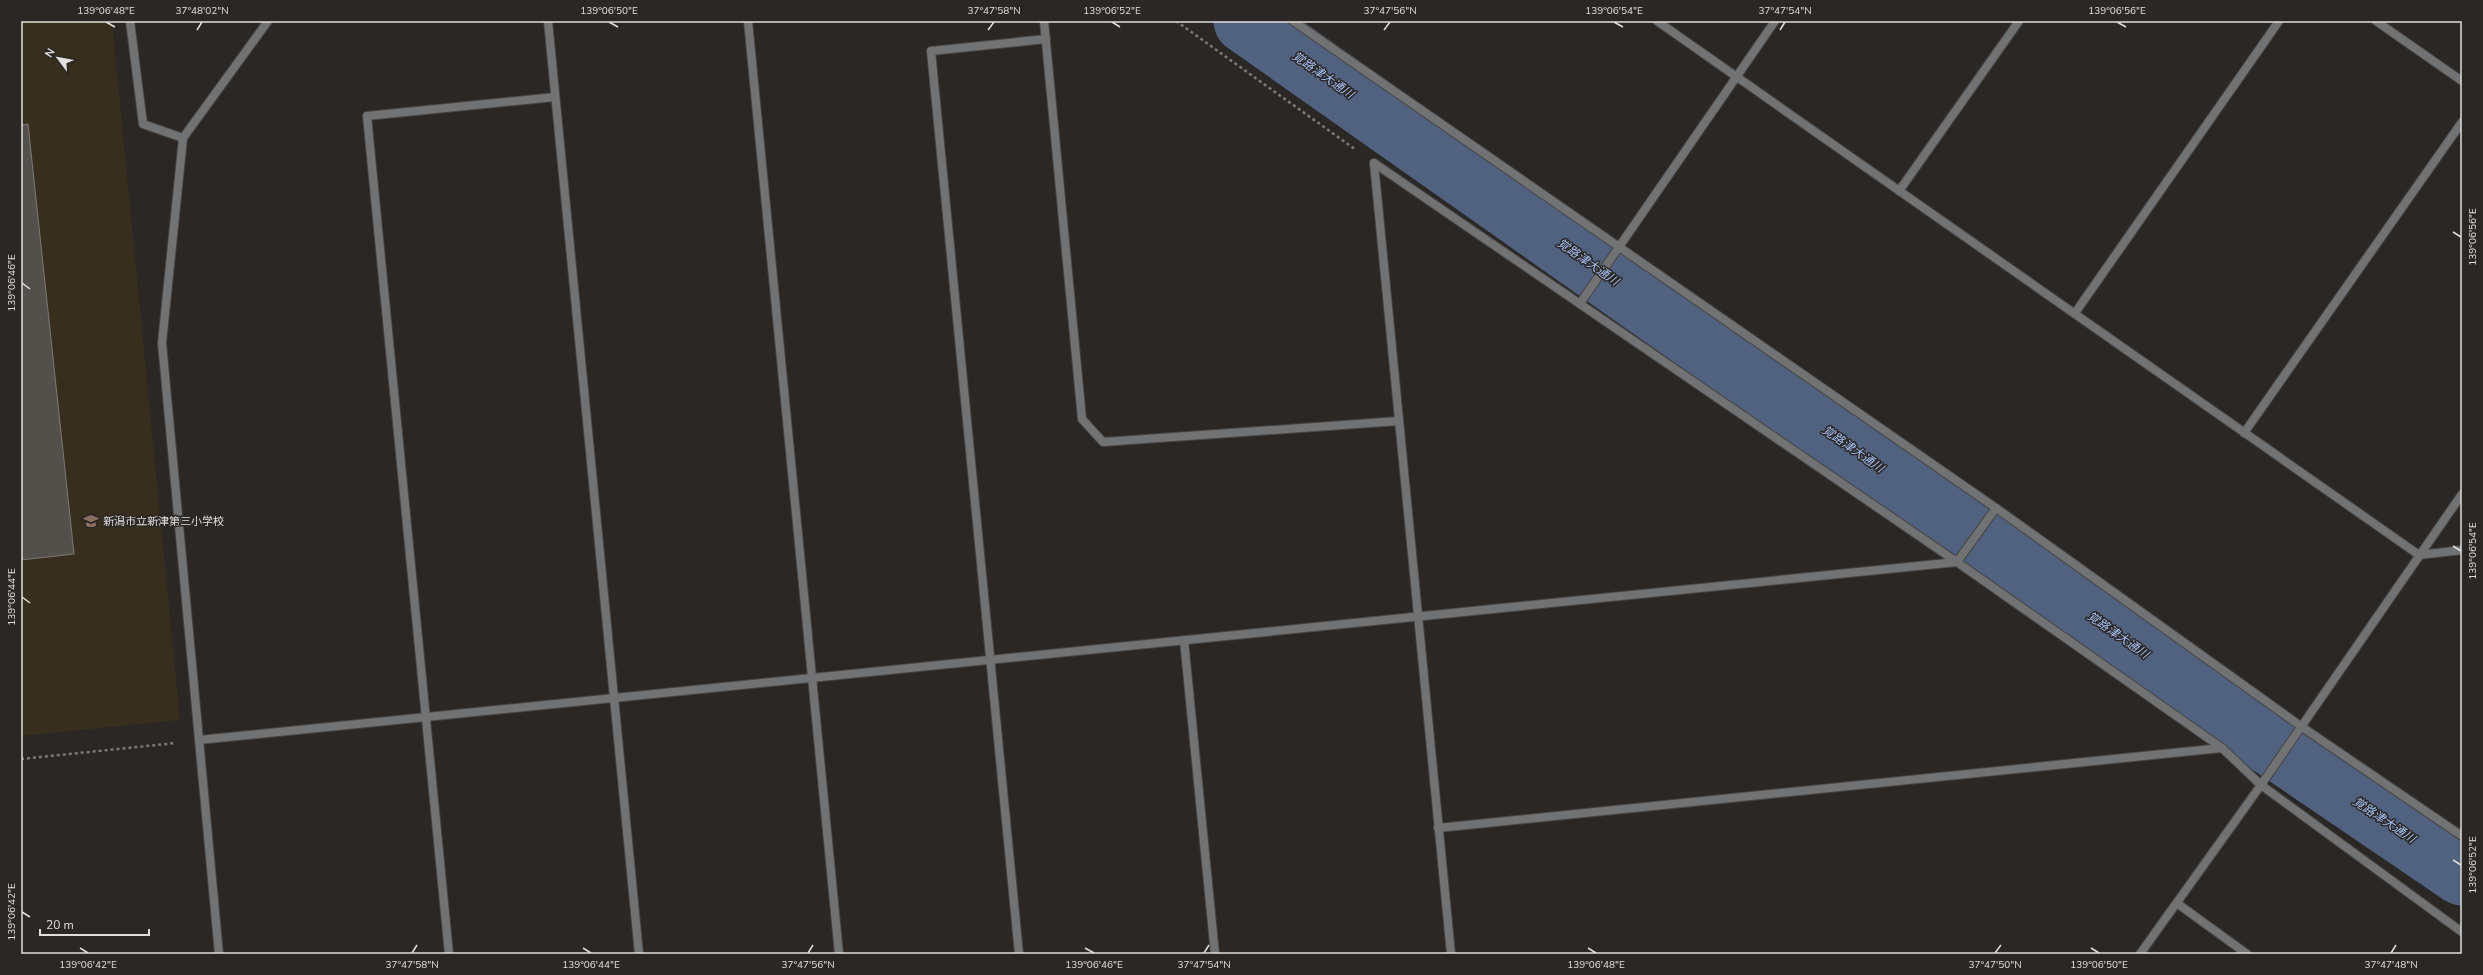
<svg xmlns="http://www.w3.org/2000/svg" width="2483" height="975" viewBox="0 0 2483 975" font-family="'Nunito Sans','Noto Sans JP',sans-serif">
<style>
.education{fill:#372e1e}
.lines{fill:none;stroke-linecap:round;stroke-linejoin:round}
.river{stroke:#516180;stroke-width:65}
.building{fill:#53504c;stroke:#7d7976}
.minor-casing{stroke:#474442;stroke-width:10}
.tertiary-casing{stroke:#474442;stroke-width:10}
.path{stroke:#7d7a77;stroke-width:2.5;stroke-dasharray:3 3;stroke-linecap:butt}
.minor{stroke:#717274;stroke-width:8}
.tertiary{stroke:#717274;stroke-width:8}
.ticks{fill:none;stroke:#e1dfdd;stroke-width:1.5}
.labels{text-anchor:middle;stroke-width:3;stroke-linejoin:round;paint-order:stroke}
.poi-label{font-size:11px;fill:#e1dfdd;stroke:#2a2724;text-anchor:start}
.water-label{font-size:12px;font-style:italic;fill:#a7c3f9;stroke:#2a2724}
.neatline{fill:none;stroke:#e1dfdd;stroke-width:1.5}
.ticks-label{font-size:10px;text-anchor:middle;fill:#e1dfdd}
</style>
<rect width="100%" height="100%" fill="#2a2724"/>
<polygon class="education" points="21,21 112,21 180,720 21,736"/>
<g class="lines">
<polyline class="river" points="1246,21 2252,730 2462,873"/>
</g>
<polygon class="building" points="28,124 74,554 21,560 21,125"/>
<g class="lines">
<defs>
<g id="minor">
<polyline points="130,21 143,124 183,138"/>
<polyline points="548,21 639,954"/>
<polyline points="748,21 839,954"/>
<polyline points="1044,21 1082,419 1103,442 1399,421"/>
<polyline points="1657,21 2419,555 2462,550"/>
<polyline points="2376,21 2462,81"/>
<polyline points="1374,163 1957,562 2222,748 2261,785 2462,932"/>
<polyline points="1374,163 1451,954"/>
<polyline points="1899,191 2019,21"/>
<polyline points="1581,302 1775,21"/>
<polyline points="2075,313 2279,21"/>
<polyline points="2244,433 2462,122"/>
<polyline points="1184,640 1215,954"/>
<polyline points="199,740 1957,562 1996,508"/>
<polyline points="1438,828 2222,748"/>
<polyline points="2178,904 2247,954"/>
<polyline points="449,954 367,116 555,97"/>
<polyline points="1019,954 931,51 1046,39"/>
<polyline points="2140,954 2261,785 2462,494"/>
</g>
<g id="tertiary">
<polyline points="1293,21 1996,508 2302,727 2462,836"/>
<polyline points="219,954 162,343 183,138 268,21"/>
</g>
</defs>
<use href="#minor" class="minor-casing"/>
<use href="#tertiary" class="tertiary-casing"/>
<g class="path">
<polyline points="1176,21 1356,150"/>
<polyline points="21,759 176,743"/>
</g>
<use href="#minor" class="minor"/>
<use href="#tertiary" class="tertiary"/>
</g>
<path class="ticks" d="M106,22L115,27M609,22L618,27M1112,22L1120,27M1614,22L1623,27M2117,22L2126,27M197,30L202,22M988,30L994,22M1384,30L1390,22M1780,30L1785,22M2453,232L2461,237M22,283L30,289M2453,546L2461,551M22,597L30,603M2453,860L2461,865M22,912L30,917M80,948L88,953M583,948L591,953M1085,948L1094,953M1588,948L1596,953M2091,948L2099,953M412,953L417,945M808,953L813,945M1204,953L1209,945M1995,953L2001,945M2391,953L2396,945"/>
<defs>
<symbol id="school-bare" viewBox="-9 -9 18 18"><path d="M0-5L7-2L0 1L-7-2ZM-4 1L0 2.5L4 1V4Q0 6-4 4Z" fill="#8d6e63" stroke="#2a2724" stroke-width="2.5" paint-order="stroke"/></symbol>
</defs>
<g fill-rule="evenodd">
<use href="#school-bare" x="80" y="510" width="22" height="22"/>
</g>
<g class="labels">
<g class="poi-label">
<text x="103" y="525">新潟市立新津第三小学校</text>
</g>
<g class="water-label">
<text transform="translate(1323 75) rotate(35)" y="4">覚路津大通川</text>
<text transform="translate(1588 262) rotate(35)" y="4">覚路津大通川</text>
<text transform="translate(1853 449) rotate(35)" y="4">覚路津大通川</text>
<text transform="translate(2118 635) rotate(35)" y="4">覚路津大通川</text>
<text transform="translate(2384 820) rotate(34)" y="4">覚路津大通川</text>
</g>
</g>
<rect width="2483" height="975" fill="none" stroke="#2a2724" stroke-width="44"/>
<g transform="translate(58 58) rotate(302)" stroke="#2a2724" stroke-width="3" paint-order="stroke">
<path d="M0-3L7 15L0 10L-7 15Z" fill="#e1dfdd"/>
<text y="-6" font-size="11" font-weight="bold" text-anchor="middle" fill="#e1dfdd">N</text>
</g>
<path d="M40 929v6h109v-6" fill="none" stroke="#e1dfdd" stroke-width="2"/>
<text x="46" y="929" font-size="12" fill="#e1dfdd" stroke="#2a2724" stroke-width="3" paint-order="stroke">20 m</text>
<rect x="22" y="22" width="2439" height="931" class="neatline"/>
<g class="ticks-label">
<text x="106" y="14">139°06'48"E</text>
<text x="202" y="14">37°48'02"N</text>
<text x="609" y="14">139°06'50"E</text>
<text x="994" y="14">37°47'58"N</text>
<text x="1112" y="14">139°06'52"E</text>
<text x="1390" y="14">37°47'56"N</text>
<text x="1614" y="14">139°06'54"E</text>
<text x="1785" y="14">37°47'54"N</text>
<text x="2117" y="14">139°06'56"E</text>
<text transform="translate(2472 237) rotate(-90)" y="4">139°06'56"E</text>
<text transform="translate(11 283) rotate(-90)" y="4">139°06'46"E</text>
<text transform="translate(2472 551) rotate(-90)" y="4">139°06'54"E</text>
<text transform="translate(11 597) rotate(-90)" y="4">139°06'44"E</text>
<text transform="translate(2472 865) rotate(-90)" y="4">139°06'52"E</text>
<text transform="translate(11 912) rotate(-90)" y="4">139°06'42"E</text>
<text x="88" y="968">139°06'42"E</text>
<text x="412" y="968">37°47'58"N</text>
<text x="591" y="968">139°06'44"E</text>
<text x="808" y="968">37°47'56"N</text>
<text x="1094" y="968">139°06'46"E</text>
<text x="1204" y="968">37°47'54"N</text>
<text x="1596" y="968">139°06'48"E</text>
<text x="1995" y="968">37°47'50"N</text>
<text x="2099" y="968">139°06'50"E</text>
<text x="2391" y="968">37°47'48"N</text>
</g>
</svg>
